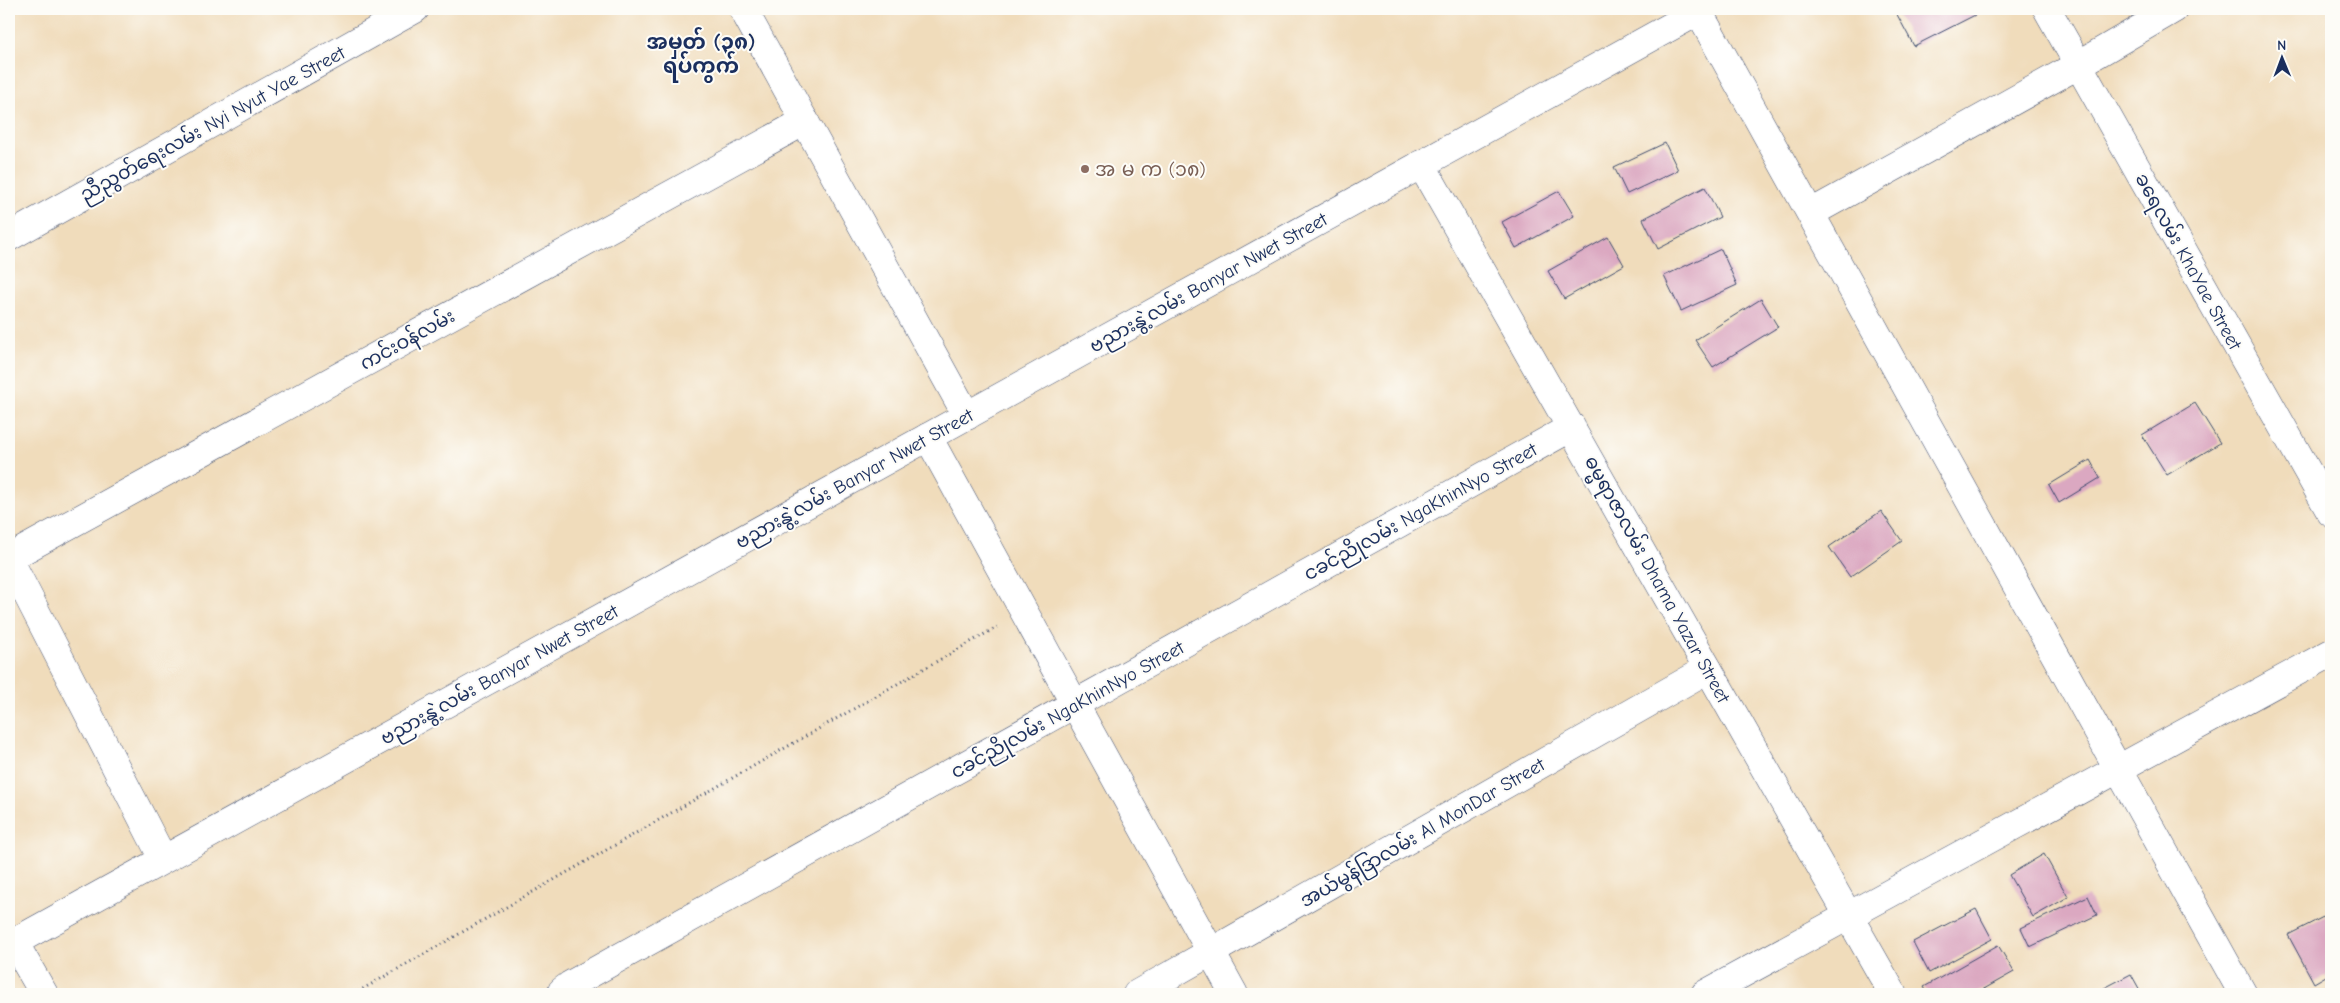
<svg xmlns="http://www.w3.org/2000/svg" width="2340" height="1003" viewBox="0 0 2340 1003" font-family="'Comic Neue','Noto Sans Myanmar',sans-serif">
<style>
.building{fill:#dba8c1}
.lines{fill:none;stroke-linecap:round;stroke-linejoin:round}
.street-casing{stroke:#3b496c;stroke-width:29}
.path{stroke:#3b496c;stroke-width:3;stroke-dasharray:1 4;stroke-linecap:butt}
.street{stroke:#fff;stroke-width:28}
.education-dot{fill:#8d6e63;stroke:#fdfcf7;stroke-width:2}
.labels{text-anchor:middle;stroke-width:4;stroke-linejoin:round;paint-order:stroke}
.street-label{font-size:19px;fill:#1b2f5e;stroke:#fdfcf7}
.education-label{font-size:19px;fill:#785e54;stroke:#fdfcf7;text-anchor:start}
.quarter-label{font-size:21px;font-weight:bold;fill:#1b2f5e;stroke:#fdfcf7}
</style>
<rect width="100%" height="100%" fill="#fdfcf7"/>
<filter id="ink" filterUnits="userSpaceOnUse"><feTurbulence type="fractalNoise" baseFrequency=".02" numOctaves="2"/><feDisplacementMap in="SourceGraphic" scale="10" xChannelSelector="R" yChannelSelector="G"/><feConvolveMatrix kernelMatrix="1 2 1 2 8 2 1 2 1" color-interpolation-filters="sRGB"/></filter>
<filter id="wash" filterUnits="userSpaceOnUse"><feTurbulence type="fractalNoise" baseFrequency=".0096" numOctaves="4" result="noise"/><feDisplacementMap in="SourceGraphic" scale="20" xChannelSelector="R" yChannelSelector="G"/><feGaussianBlur stdDeviation="1.12" result="paint"/><feColorMatrix in="noise" values="0 0 0 0 0 0 0 0 0 0 0 0 0 0 0 0 0 1.4 0 .05"/><feComposite in="paint" operator="in"/></filter>
<g filter="url(#wash)">
<rect width="100%" height="100%" fill="#f0dcbb"/>
<g id="blocks">
<g class="building">
<polygon points="1894,9 1975,9 1977,14 1914,46"/>
<polygon points="1665,143 1678,170 1627,194 1614,167"/>
<polygon points="1705,187 1720,217 1658,249 1643,219"/>
<polygon points="1559,191 1574,216 1516,248 1502,222"/>
<polygon points="1608,237 1624,265 1564,299 1548,271"/>
<polygon points="1721,249 1737,285 1681,311 1664,276"/>
<polygon points="1761,299 1778,327 1713,367 1695,340"/>
<polygon points="2195,403 2220,443 2167,475 2142,435"/>
<polygon points="2090,460 2100,478 2059,503 2049,485"/>
<polygon points="1881,511 1902,541 1850,577 1829,547"/>
<polygon points="2044,854 2068,897 2033,917 2009,875"/>
<polygon points="2088,896 2097,915 2030,947 2021,928"/>
<polygon points="1976,909 1992,939 1929,973 1913,942"/>
<polygon points="2331,913 2331,973 2314,983 2288,935"/>
<polygon points="1998,945 2014,972 1975,994 1928,994 1924,987"/>
<polygon points="2131,974 2142,994 2093,994"/>
</g>
</g>
</g>
<g filter="url(#ink)">
<use href="#blocks" fill-opacity="0" stroke="#3b496c" stroke-width="1"/>
<g class="lines">
<defs>
<g id="street">
<polyline points="743,9 967,416"/>
<polyline points="1697,9 2243,994"/>
<polyline points="2047,9 2331,513"/>
<polyline points="1421,164 1893,994"/>
<polyline points="1811,213 2078,65 2174,9"/>
<polyline points="9,237 415,9"/>
<polyline points="928,437 1234,994"/>
<polyline points="9,558 805,121"/>
<polyline points="9,559 163,859"/>
<polyline points="14,942 44,994"/>
<polyline points="9,945 1699,11"/>
<polyline points="563,994 562,991 570,985 1572,427"/>
<polyline points="1137,994 1708,669"/>
<polyline points="1705,994 2331,653"/>
</g>
</defs>
<use href="#street" class="street-casing"/>
<polyline class="path" points="354,994 997,627"/>
<use href="#street" class="street"/>
</g>
</g>
<circle class="education-dot" cx="1085" cy="169" r="5"/>
<g class="labels">
<g class="street-label">
<text transform="translate(212 123) rotate(-29)" y="7">ညီညွတ်ရေးလမ်း Nyi Nyut Yae Street</text>
<text transform="translate(2189 261) rotate(61)" y="7">ခရေလမ်း KhaYae Street</text>
<text transform="translate(1208 282) rotate(-29)" y="7">ဗညားနွဲ့လမ်း Banyar Nwet Street</text>
<text transform="translate(407 339) rotate(-29)" y="7">ကင်းဝန်လမ်း</text>
<text transform="translate(854 478) rotate(-29)" y="7">ဗညားနွဲ့လမ်း Banyar Nwet Street</text>
<text transform="translate(1420 511) rotate(-29)" y="7">ငခင်ညိုလမ်း NgaKhinNyo Street</text>
<text transform="translate(1658 579) rotate(61)" y="7">ဓမ္မရာဇာလမ်း Dhama Yazar Street</text>
<text transform="translate(499 674) rotate(-29)" y="7">ဗညားနွဲ့လမ်း Banyar Nwet Street</text>
<text transform="translate(1067 709) rotate(-29)" y="7">ငခင်ညိုလမ်း NgaKhinNyo Street</text>
<text transform="translate(1422 832) rotate(-30)" y="7">အယ်မွန်ဒြာလမ်း Al MonDar Street</text>
</g>
<g class="education-label">
<text x="1095" y="176">အ မ က (၁၈)</text>
</g>
<g class="quarter-label">
<text x="701" y="49">အမှတ် (၃၈)<tspan x="701" dy="24">ရပ်ကွက်</tspan></text>
</g>
</g>
<rect width="2340" height="1003" fill="none" stroke="#fdfcf7" stroke-width="30"/>
<g transform="translate(2282 58) rotate(359)" stroke="#fdfcf7" stroke-width="4" paint-order="stroke">
<path d="M0-4L9 19L0 12L-9 19Z" fill="#1b2f5e"/>
<text y="-8" font-size="14" font-weight="bold" text-anchor="middle" fill="#1b2f5e">N</text>
</g>
</svg>
